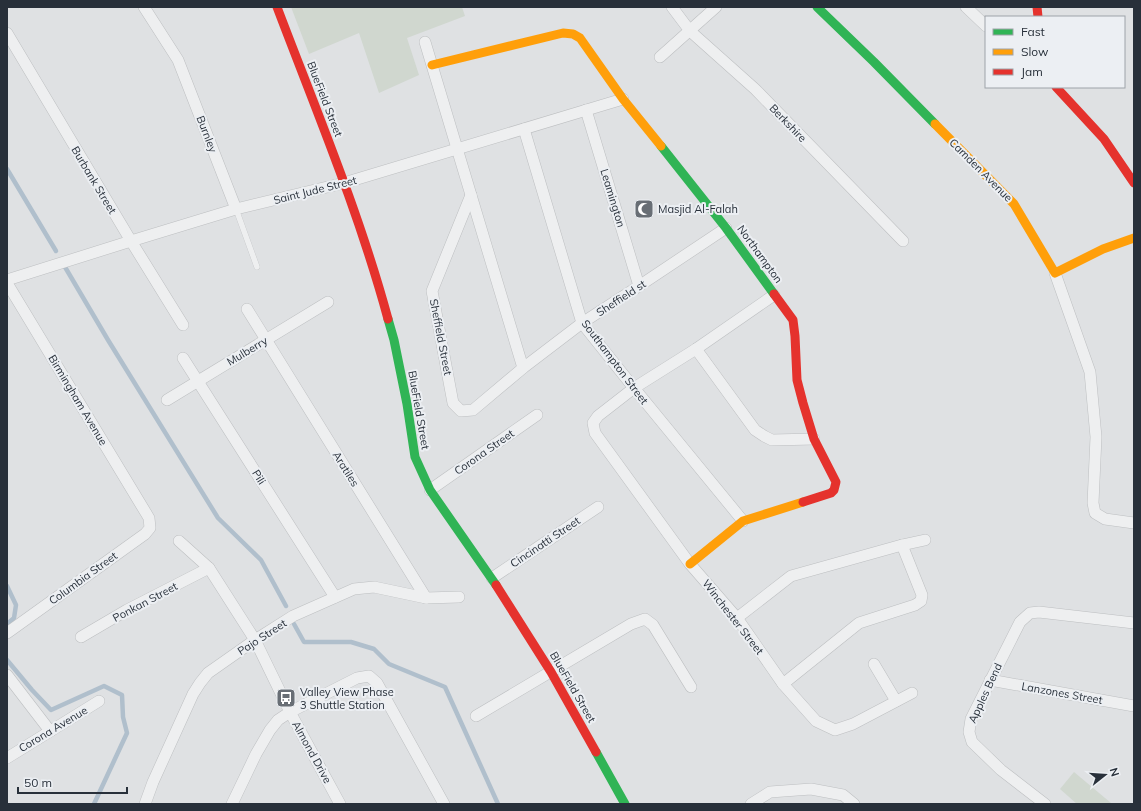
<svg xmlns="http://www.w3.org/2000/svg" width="1141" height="811" viewBox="0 0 1141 811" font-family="Mulish,sans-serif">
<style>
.green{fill:#d0d7cf}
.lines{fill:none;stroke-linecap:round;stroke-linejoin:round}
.stream{stroke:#b0bfcc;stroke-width:4.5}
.lane-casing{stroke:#bdbfc1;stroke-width:6}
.street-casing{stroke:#bdbfc1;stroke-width:12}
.lane{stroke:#eeeff0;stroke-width:5.5}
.street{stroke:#eeeff0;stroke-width:11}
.fast{stroke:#30b455;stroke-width:9}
.slow{stroke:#ff9f0a;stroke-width:9}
.jam{stroke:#e5322d;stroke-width:9}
.labels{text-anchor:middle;stroke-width:4;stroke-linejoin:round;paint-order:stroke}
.street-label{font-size:11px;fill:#28303a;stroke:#eceff3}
.poi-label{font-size:11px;fill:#28303a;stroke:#eceff3;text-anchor:start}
</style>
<rect width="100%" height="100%" fill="#dfe1e3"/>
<g class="green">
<polygon points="291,7 462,7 465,16 407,38 419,75 379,93 359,33 309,54"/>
<polygon points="1074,772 1111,803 1110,804 1077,804 1060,789"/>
</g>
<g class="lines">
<g class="stream">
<polyline points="7,169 56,251"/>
<polyline points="65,267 108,340 218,518 261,560 286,606"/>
<polyline points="7,586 16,605 14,618 7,624"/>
<polyline points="294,624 304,642 351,642 374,649 389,664 445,687 498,804"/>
<polyline points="7,660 32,690 51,710 104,686 122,695 123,717 127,733 94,804"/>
</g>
<defs>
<polyline id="lane" points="236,209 257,267"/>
<g id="street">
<polyline points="144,7 178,60 236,209"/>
<polyline points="672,7 690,31 755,89 903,241"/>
<polyline points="966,7 986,26"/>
<polyline points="7,33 131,241 183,325"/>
<polyline points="425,42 523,368"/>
<polyline points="660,57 716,7"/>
<polyline points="586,110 639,286"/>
<polyline points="524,129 582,323 634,388 743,521"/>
<polyline points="471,195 432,291 453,403 461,411 473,410 523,368 582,323 639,286 726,228"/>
<polyline points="1055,273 1090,372 1096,437 1093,503 1095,513 1105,519 1134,523"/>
<polyline points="7,280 131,241 236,209 344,183 623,99"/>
<polyline points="7,283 149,518 150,528 145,534 7,633"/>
<polyline points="774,295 696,349 634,388 598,416 593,423 595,433 690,564 737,618 783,684 816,721 835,730 853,724 912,693"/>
<polyline points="247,309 426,598"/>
<polyline points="696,349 755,430 764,436 772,440 814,439"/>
<polyline points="183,358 335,597"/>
<polyline points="167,400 328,302"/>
<polyline points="430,490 537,415"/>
<polyline points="179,541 209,568 255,640 290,712 340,804"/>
<polyline points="492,578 598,507"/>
<polyline points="737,618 791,576 902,545 925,540"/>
<polyline points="81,637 127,610 209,568"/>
<polyline points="874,664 896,701"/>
<polyline points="7,675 50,731"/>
<polyline points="990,680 1134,706"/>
<polyline points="783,684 859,623 915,605 921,601 922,595 902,545"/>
<polyline points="476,716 631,624 645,619 653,625 691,687"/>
<polyline points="7,758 99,701"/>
<polyline points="145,804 153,782 193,694 200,683 208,673 255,640 293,616 354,589 374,587 426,598 459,597"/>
<polyline points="232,804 256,754 270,730 278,720 290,712 357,678 369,676 377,683 444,804"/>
<polyline points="751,804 770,792 811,789 843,795 854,804"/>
<polyline points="1045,804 1001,770 972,742 969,732 971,719 1020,622 1030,613 1039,612 1134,623"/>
</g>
</defs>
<use href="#lane" class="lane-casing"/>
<use href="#street" class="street-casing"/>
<use href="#lane" class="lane"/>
<use href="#street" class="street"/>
<g class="fast">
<polyline points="817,7 874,62 935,124"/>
<polyline points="661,146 726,228 774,294"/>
<polyline points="388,319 394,340 407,404 415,457 430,490 496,585"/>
<polyline points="596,752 625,804"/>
</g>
<g class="slow">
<polyline points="432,65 563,33 573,34 580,38 623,99 661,146"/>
<polyline points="935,124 1014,204 1055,273 1103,249 1134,238"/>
<polyline points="690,564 743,521 803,502"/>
</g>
<g class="jam">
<path d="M277,7C316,110 359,212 388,319"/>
<polyline points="1037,7 1038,17"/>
<polyline points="1056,87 1104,139 1134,183"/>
<polyline points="774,294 793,320 795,336 797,380 803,403 814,439 836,482 834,490 831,493 803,502"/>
<polyline points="496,585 551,672 596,752"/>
</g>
</g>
<defs>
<symbol id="mosque-square" viewBox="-11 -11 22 22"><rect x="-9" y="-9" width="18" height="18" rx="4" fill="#686e75" stroke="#eceff3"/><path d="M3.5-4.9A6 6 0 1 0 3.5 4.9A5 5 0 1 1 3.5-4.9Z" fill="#fff"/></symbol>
<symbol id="bus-square" viewBox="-11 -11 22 22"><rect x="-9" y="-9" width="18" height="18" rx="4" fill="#686e75" stroke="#eceff3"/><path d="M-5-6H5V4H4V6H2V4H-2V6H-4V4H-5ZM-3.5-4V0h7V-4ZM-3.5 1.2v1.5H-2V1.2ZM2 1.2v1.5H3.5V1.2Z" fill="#fff"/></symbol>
</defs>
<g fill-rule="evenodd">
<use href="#mosque-square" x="633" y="198" width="22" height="22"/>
<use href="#bus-square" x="275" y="687" width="22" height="22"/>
</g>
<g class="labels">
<g class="street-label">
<text transform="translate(325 99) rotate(69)" y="4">BlueField Street</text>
<text transform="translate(788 123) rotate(46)" y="4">Berkshire</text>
<text transform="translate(207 134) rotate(69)" y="4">Burnley</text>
<text transform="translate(981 170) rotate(45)" y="4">Camden Avenue</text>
<text transform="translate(94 180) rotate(59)" y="4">Burbank Street</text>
<text transform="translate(315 190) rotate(-14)" y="4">Saint Jude Street</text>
<text transform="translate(613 198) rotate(73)" y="4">Leamington</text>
<text transform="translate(760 254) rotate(54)" y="4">Northampton</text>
<text transform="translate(621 298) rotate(-33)" y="4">Sheffield st</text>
<text transform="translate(441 337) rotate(79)" y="4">Sheffield Street</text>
<text transform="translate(247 351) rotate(-31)" y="4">Mulberry</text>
<text transform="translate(615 362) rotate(53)" y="4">Southampton Street</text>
<text transform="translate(78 400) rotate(59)" y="4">Birmingham Avenue</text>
<text transform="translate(419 410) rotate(80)" y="4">BlueField Street</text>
<text transform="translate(484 452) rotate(-35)" y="4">Corona Street</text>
<text transform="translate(346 469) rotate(58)" y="4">Aratiles</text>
<text transform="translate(259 477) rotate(58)" y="4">Pili</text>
<text transform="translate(545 542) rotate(-34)" y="4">Cincinatti Street</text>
<text transform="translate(83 578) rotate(-36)" y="4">Columbia Street</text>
<text transform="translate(145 602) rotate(-28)" y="4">Ponkan Street</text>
<text transform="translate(733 617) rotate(52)" y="4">Winchester Street</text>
<text transform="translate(262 637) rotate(-33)" y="4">Pajo Street</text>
<text transform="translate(573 687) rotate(60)" y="4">BlueField Street</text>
<text transform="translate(985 693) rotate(-65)" y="4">Apples Bend</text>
<text transform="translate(1062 693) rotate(10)" y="4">Lanzones Street</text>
<text transform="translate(53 729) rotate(-31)" y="4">Corona Avenue</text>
<text transform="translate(312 752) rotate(61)" y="4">Almond Drive</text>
</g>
<g class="poi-label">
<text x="658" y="213">Masjid Al-Falah</text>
<text x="300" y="696">Valley View Phase<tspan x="300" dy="13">3 Shuttle Station</tspan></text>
</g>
</g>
<rect width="1141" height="811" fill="none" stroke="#28303a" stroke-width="16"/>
<rect x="985" y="16" width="140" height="72" fill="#eceff3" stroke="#9ea3a9"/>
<rect x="993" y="29" width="20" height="6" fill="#30b455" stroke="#9ea3a9"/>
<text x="1021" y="36" font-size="12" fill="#28303a">Fast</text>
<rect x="993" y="49" width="20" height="6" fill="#ff9f0a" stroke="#9ea3a9"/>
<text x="1021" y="56" font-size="12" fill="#28303a">Slow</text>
<rect x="993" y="69" width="20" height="6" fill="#e5322d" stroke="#9ea3a9"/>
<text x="1021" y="76" font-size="12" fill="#28303a">Jam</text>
<g transform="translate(1105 775) rotate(73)" stroke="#eceff3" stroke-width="3" paint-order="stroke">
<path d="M0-3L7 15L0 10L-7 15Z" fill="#28303a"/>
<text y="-6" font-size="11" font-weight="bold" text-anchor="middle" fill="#28303a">N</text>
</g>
<path d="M18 787v6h109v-6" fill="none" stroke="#28303a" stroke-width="2"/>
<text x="24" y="787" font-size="12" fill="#28303a" stroke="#eceff3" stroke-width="3" paint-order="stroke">50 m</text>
</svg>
